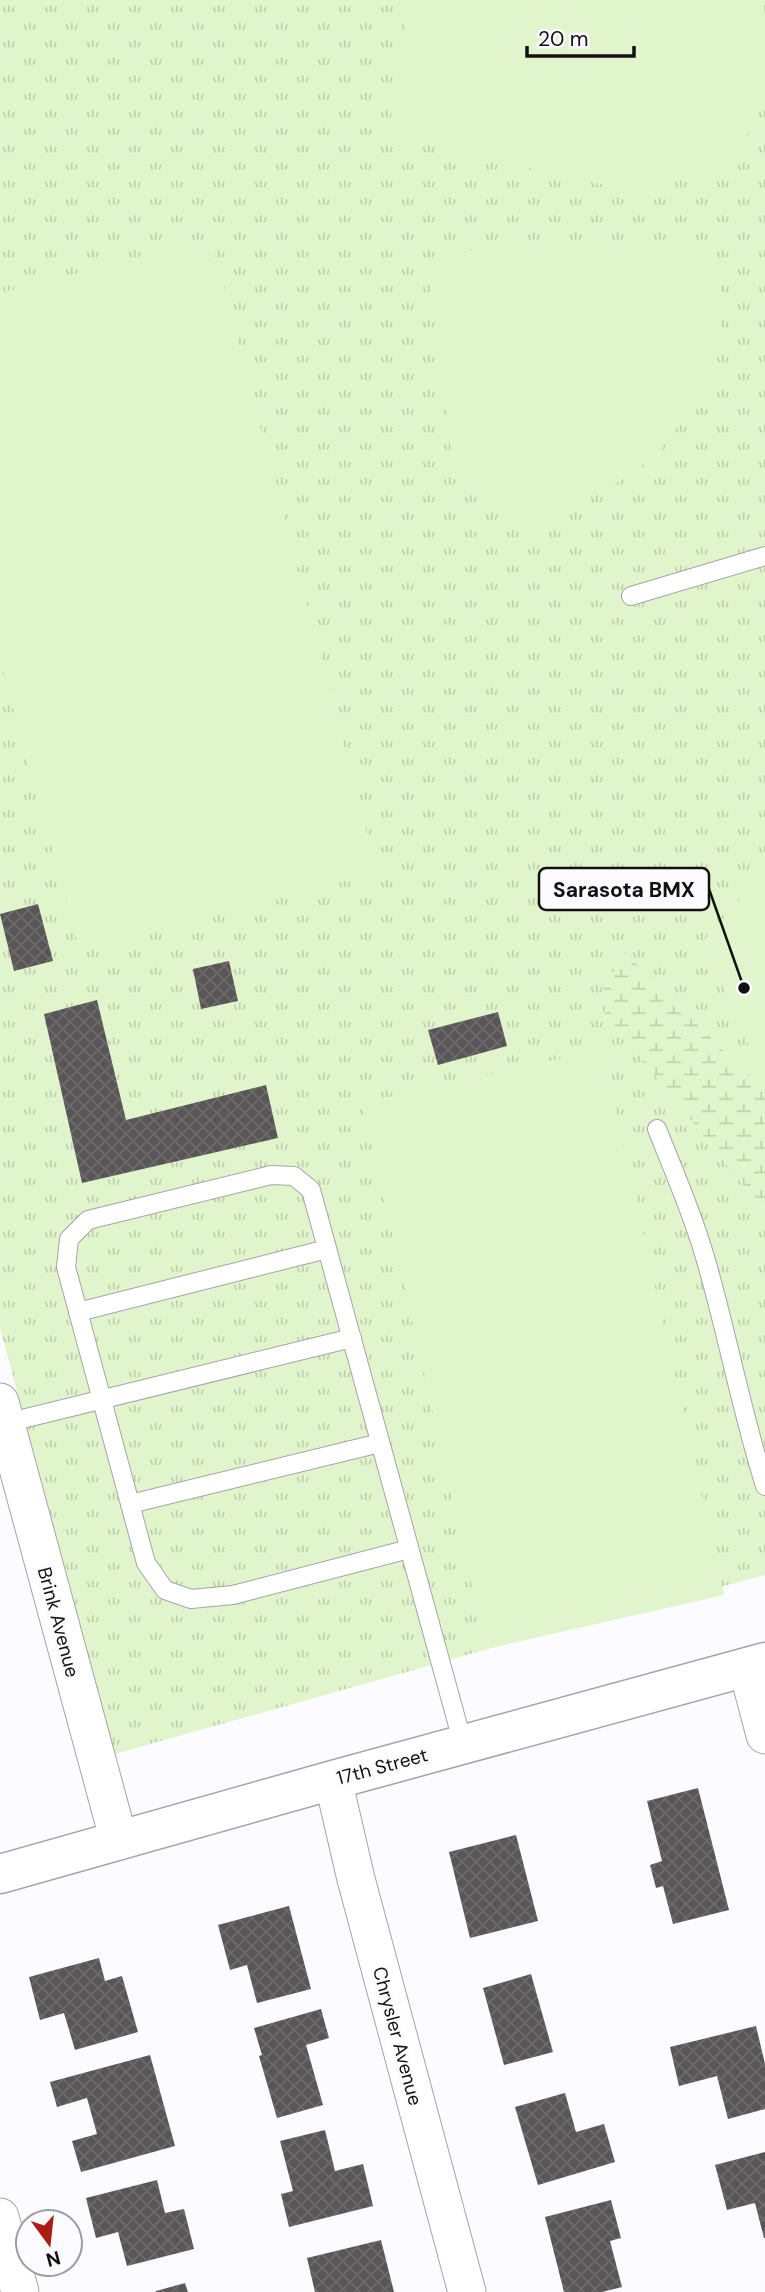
<svg xmlns="http://www.w3.org/2000/svg" width="765" height="2292" viewBox="0 0 765 2292" font-family="'DM Sans',sans-serif">
<style>
.grass{fill:url(#grass-tufts)}
.wetland{fill:url(#wetland-marsh)}
.pitch{fill:#e1f5cc}
.building{fill:url(#building-cross-hatch)}
.lines{fill:none;stroke-linecap:round;stroke-linejoin:round}
.lane-casing{stroke:#a5a4a8;stroke-width:20}
.street-casing{stroke:#a5a4a8;stroke-width:39}
.secondary-casing{stroke:#a5a4a8;stroke-width:41}
.lane{stroke:#fff;stroke-width:18}
.street{stroke:#fff;stroke-width:37}
.secondary{stroke:#fff;stroke-width:38}
.labels{text-anchor:middle;stroke-width:7;stroke-linejoin:round;paint-order:stroke}
.street-label{font-size:19px;fill:#121112;stroke:#fcfbff}
.leader{fill:none;stroke:#121112;stroke-width:2.5}
.callout-dot{fill:#121112;stroke:#fcfbff;stroke-width:2.5}
.callout{fill:#fcfbff;stroke:#121112;stroke-width:2.5}
.callout-label{font-size:21px;text-anchor:middle;font-weight:bold;fill:#121112}
</style>
<defs>
<pattern id="grass-tufts" width="24" height="20" patternUnits="userSpaceOnUse" patternTransform="scale(1.75)"><rect width="24" height="20" fill="#e1f5cc"/><path d="M3 7l-1-3M5 7V3M7 7l1-3M15 17l-1-3M17 17v-4M19 17l1-3" fill="none" stroke="#c0d1ae"/></pattern>
<pattern id="wetland-marsh" width="20" height="14" patternUnits="userSpaceOnUse" patternTransform="scale(1.75)"><rect width="20" height="14" fill="#e1f5cc"/><path d="M1 5h8M5 5V1M11 12h8M15 12V8" fill="none" stroke="#c0d1ae"/></pattern>
<pattern id="building-cross-hatch" width="8" height="8" patternUnits="userSpaceOnUse" patternTransform="scale(1.75)"><rect width="8" height="8" fill="#5a5658"/><path d="M0 0l8 8M0 8l8-8" fill="none" stroke="#6d6a6b"/></pattern>
</defs>
<rect width="100%" height="100%" fill="#fcfbff"/>
<polygon class="grass" points="0,0 765,0 765,1092 626,953 596,1002 752,1196 765,1208 765,1575 481,1651 115,1754 0,1328"/>
<polygon class="wetland" points="625,952 765,1092 765,1208 752,1196 596,1002"/>
<g class="pitch">
<polygon points="416,0 763,0 765,16 765,101 751,129 723,164 689,178 627,190 392,137 391,100 399,41"/>
<polygon points="211,239 377,873 80,951 0,660 0,293"/>
<polygon points="672,239 708,267 726,299 710,378 694,406 652,459 604,491 533,524 503,499 454,475 429,276 451,252"/>
<polygon points="765,871 765,1070 743,1035 704,940"/>
<polygon points="602,1049 724,1595 486,1649 363,1103"/>
</g>
<g class="building">
<polygon points="38,904 53,961 14,971 0,914"/>
<polygon points="229,961 238,1001 201,1009 193,969"/>
<polygon points="97,1000 126,1120 266,1085 278,1138 82,1183 44,1014"/>
<polygon points="498,1012 507,1046 438,1065 428,1030"/>
<polygon points="698,1788 729,1910 673,1924 663,1886 656,1888 650,1865 662,1861 647,1801"/>
<polygon points="516,1835 538,1921 470,1938 449,1852"/>
<polygon points="289,1906 311,1989 257,2003 247,1965 230,1970 218,1925"/>
<polygon points="99,1958 105,1981 122,1976 138,2032 75,2050 64,2013 40,2020 29,1977"/>
<polygon points="531,1974 553,2052 504,2065 483,1988"/>
<polygon points="321,2009 329,2038 306,2045 323,2105 277,2118 259,2056 262,2055 254,2028"/>
<polygon points="756,2026 765,2064 765,2109 728,2119 717,2076 679,2086 670,2047"/>
<polygon points="150,2055 175,2146 81,2172 72,2141 97,2134 87,2098 57,2107 50,2082"/>
<polygon points="565,2093 576,2132 604,2124 615,2162 538,2185 515,2107"/>
<polygon points="325,2130 335,2171 363,2164 373,2206 289,2227 281,2194 293,2191 280,2141"/>
<polygon points="765,2152 765,2238 764,2238 755,2203 727,2210 715,2165"/>
<polygon points="157,2180 165,2213 184,2209 194,2249 127,2266 118,2232 96,2238 86,2198"/>
<polygon points="611,2200 621,2238 610,2241 622,2287 602,2292 564,2292 545,2217"/>
<polygon points="381,2240 394,2292 315,2292 307,2258"/>
<polygon points="185,2283 188,2292 156,2292 156,2291"/>
</g>
<g class="lines">
<defs>
<g id="lane">
<polyline points="631,596 765,556"/>
<path d="M657,1129C675,1174 694,1218 707,1264C728,1338 742,1413 765,1486"/>
<polyline points="78,1312 327,1249"/>
<polyline points="6,1423 352,1338"/>
<polyline points="130,1504 380,1443"/>
<polyline points="409,1549 233,1595 191,1599 165,1590 146,1563 66,1267 69,1239 88,1220 271,1175 294,1176 311,1190 463,1744"/>
</g>
<g id="street">
<polyline points="0,1402 119,1841"/>
<polyline points="747,1667 765,1735"/>
<polyline points="333,1780 356,1879 467,2292"/>
<polyline points="0,2217 20,2292"/>
</g>
<polyline id="secondary" points="0,1874 333,1780 765,1662"/>
</defs>
<use href="#lane" class="lane-casing"/>
<use href="#street" class="street-casing"/>
<use href="#secondary" class="secondary-casing"/>
<use href="#lane" class="lane"/>
<use href="#street" class="street"/>
<use href="#secondary" class="secondary"/>
</g>
<g class="labels">
<g class="street-label">
<text transform="translate(59 1622) rotate(75)" y="7">Brink Avenue</text>
<text transform="translate(382 1766) rotate(-15)" y="7">17th Street</text>
<text transform="translate(398 2036) rotate(75)" y="7">Chrysler Avenue</text>
</g>
</g>
<path class="leader" d="M744 988L709 889"/>
<circle class="callout-dot" cx="744" cy="988" r="7"/>
<rect class="callout" x="539" y="868" width="170" height="42" rx="7"/>
<g class="callout-label">
<text x="624" y="897">Sarasota BMX</text>
</g>
<g transform="translate(49 2243) rotate(165)"><circle r="33" fill="#fcfbff" stroke="#9e9da0" stroke-width="2"/>
<path d="M0-5L12 26L0 18L-12 26Z" fill="#ac1c11"/>
<text y="-10" font-size="19" font-weight="bold" text-anchor="middle" fill="#121112">N</text>
</g>
<path d="M527 46v10h107v-10" fill="none" stroke="#121112" stroke-width="3.5"/>
<text x="538" y="46" font-size="21" fill="#121112" stroke="#fcfbff" stroke-width="5" paint-order="stroke">20 m</text>
</svg>
